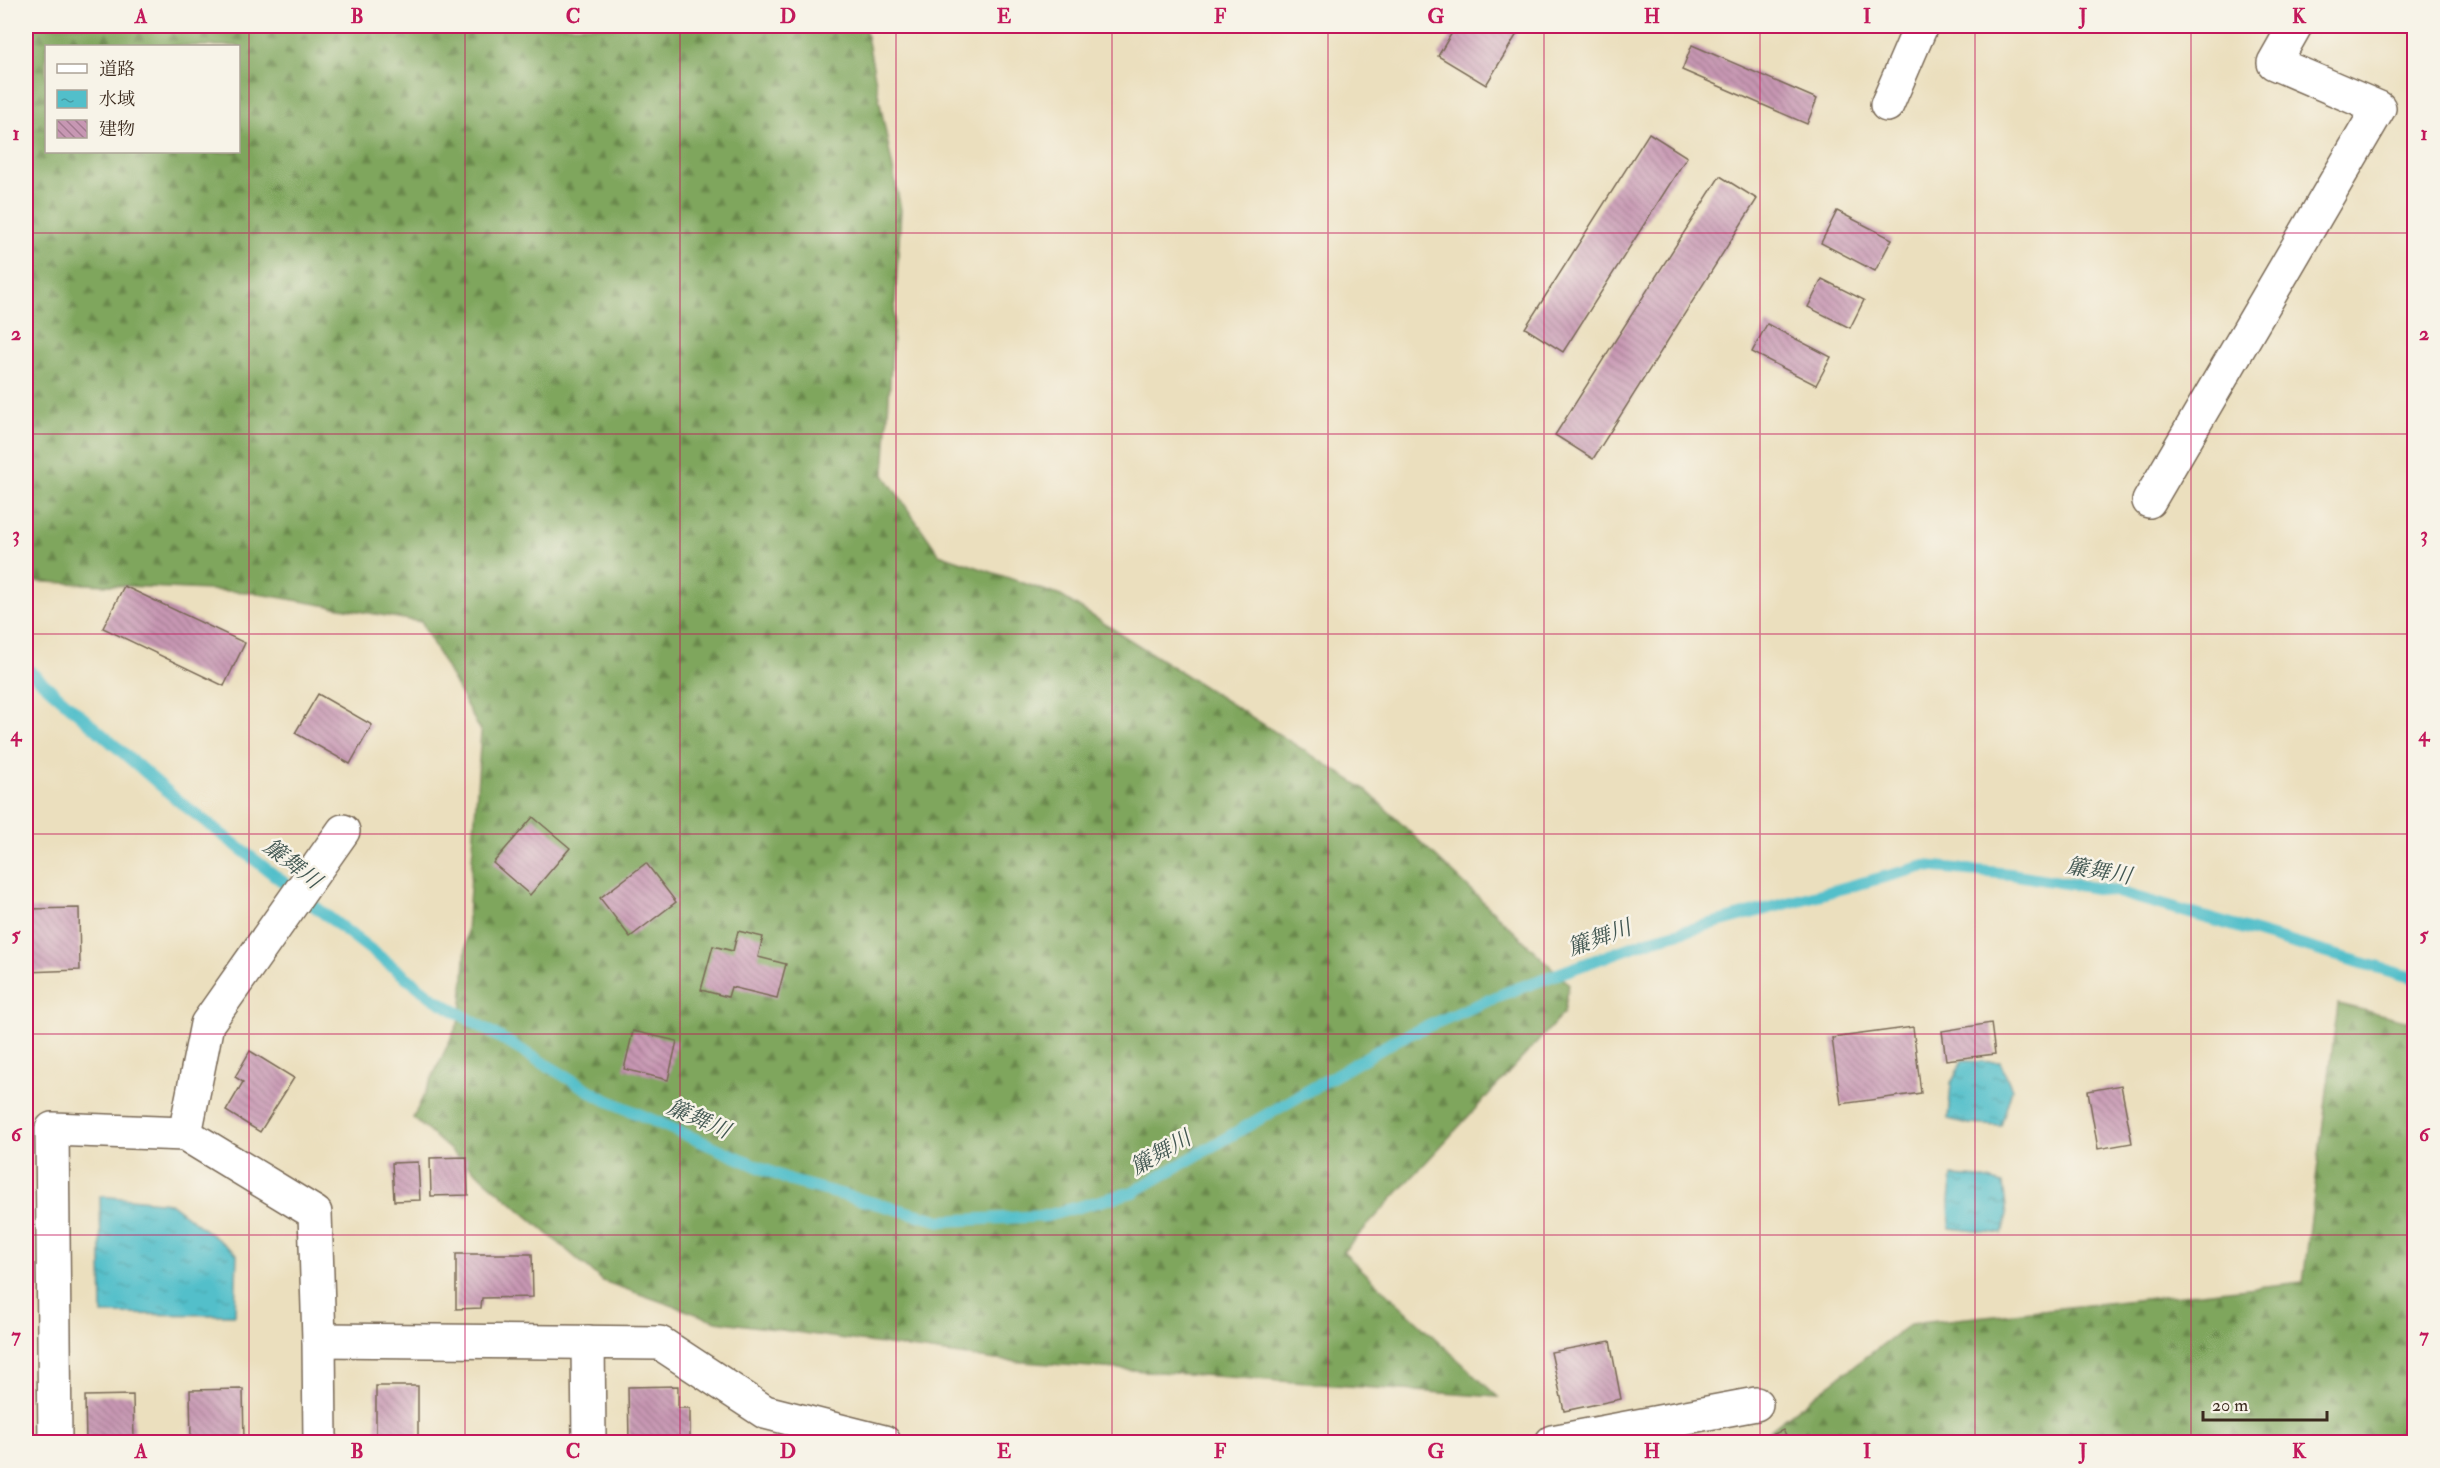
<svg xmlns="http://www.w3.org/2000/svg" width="2440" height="1468" viewBox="0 0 2440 1468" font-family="'IM FELL Double Pica','Noto Serif JP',serif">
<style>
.forest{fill:url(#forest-firs);stroke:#5d683e;stroke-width:1.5;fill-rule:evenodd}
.water{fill:url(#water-ripples);stroke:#467474;stroke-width:1.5}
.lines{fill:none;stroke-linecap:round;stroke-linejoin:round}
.stream{stroke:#52bfca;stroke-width:12}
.building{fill:url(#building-back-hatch)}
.minor-casing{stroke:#796956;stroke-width:36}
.minor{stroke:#fff;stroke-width:33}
.grid{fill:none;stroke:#c2185b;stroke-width:1.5;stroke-opacity:0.55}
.labels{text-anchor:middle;stroke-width:5;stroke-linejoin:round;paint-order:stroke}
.water-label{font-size:22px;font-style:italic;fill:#425752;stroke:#f7f3e8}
.neatline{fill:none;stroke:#c2185b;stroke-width:2}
.grid-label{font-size:20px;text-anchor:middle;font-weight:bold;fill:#c2185b}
</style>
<defs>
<pattern id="forest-firs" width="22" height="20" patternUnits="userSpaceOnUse" patternTransform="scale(1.5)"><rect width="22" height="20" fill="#7fa65d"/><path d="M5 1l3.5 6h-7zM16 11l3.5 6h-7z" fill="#69874c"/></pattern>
<pattern id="water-ripples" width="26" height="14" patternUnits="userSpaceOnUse" patternTransform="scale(1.5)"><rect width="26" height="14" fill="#52bfca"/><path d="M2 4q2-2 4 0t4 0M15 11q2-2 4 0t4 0" fill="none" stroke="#459ba3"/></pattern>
<pattern id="building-back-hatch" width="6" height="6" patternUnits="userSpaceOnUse" patternTransform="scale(1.5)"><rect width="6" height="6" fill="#c797b3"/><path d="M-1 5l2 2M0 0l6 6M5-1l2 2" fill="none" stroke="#a37b91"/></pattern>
</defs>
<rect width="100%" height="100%" fill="#f7f3e8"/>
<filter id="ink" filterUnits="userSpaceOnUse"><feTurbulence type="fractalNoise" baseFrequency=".0167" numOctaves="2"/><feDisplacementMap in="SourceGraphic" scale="12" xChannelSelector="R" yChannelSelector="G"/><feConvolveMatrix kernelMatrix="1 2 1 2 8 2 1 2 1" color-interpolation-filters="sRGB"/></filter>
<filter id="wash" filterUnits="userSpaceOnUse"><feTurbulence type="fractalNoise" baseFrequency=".008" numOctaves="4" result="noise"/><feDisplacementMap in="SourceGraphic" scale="24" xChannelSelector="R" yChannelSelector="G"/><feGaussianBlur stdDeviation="1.35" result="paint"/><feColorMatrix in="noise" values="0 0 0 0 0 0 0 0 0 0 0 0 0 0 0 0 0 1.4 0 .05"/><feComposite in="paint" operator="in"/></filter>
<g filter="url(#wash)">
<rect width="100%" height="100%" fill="#ebdfbe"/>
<g class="forest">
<path d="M26,26H865L901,210L884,475L939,554L1061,596L1365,789L1569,984L1564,1013L1343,1252L1498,1397L996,1360L716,1321L603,1281L413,1118L461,1017L481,732L421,622L248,592L26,581ZM46,46H238V152H46Z"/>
<polygon points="2338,1004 2414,1022 2414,1442 1753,1442 1910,1324 2303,1282"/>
</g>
<g class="water">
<polygon points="1962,1061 2000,1062 2012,1089 2001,1126 1968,1124 1948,1119 1951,1084"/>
<polygon points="1952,1176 1981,1178 2003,1184 2007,1215 2002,1234 1950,1228 1949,1200"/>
<polygon points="100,1196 170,1203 237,1254 235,1315 102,1314"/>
</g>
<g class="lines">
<polyline class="stream" points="26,668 175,798 433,998 602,1098 791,1181 941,1221 1046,1216 1133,1192 1398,1039 1508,992 1651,940 1925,866 2010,874 2114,891 2414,978"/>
</g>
<g id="blocks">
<g class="building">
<polygon points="1456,26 1514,26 1520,29 1486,85 1438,56"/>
<polygon points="1692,45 1817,99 1807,124 1682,70"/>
<polygon points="1649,133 1687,157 1563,352 1525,328"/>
<polygon points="1720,176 1757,199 1593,459 1555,435"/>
<polygon points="1837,211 1892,239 1875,271 1821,243"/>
<polygon points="1822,279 1864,300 1850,328 1808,307"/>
<polygon points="1767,324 1831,357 1816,385 1752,352"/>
<polygon points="124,586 245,643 224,686 103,628"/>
<polygon points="318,694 372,725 350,764 295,733"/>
<polygon points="533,817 570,848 530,895 493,863"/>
<polygon points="646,863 676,902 630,937 600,898"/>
<polygon points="79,908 80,970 26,972 26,909"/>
<polygon points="738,931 763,937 758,957 786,964 777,998 731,987 728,997 701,990 713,946 733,951"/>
<polygon points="1991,1023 1995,1054 1946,1060 1942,1031"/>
<polygon points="1913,1027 1921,1093 1841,1104 1832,1038"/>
<polygon points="633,1031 677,1041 668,1080 624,1069"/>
<polygon points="250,1051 294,1078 260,1132 226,1111 243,1082 235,1077"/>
<polygon points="2121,1085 2132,1143 2098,1149 2088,1091"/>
<polygon points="467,1157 468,1195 431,1196 430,1158"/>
<polygon points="418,1162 420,1200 394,1201 392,1163"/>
<polygon points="456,1254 532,1254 533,1297 482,1298 481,1308 456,1309"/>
<polygon points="1610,1341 1621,1399 1564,1411 1551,1352"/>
<rect x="376" y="1386" width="42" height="56"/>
<polygon points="678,1386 678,1408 690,1408 690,1442 629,1442 628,1387"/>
<polygon points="243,1389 244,1442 191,1442 190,1390"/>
<polygon points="133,1395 134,1442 86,1442 85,1396"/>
<polygon points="1783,1430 1789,1442 1759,1441"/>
</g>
</g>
</g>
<g filter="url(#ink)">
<use href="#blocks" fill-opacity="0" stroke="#796956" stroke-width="1.5"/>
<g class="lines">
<defs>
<g id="minor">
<polyline points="1887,105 1921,26"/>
<polyline points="2149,501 2379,108 2274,63 2295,26"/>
<polyline points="185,1134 207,1024 343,831"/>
<polyline points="319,1340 660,1343 765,1412 884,1442"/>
<polyline points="588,1342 589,1442"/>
<polyline points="55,1442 52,1129 185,1134 315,1213 319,1340 320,1442"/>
<polyline points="1552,1442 1756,1404"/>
</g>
</defs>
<use href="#minor" class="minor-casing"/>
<use href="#minor" class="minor"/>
</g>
</g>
<path class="grid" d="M249,26V1442M465,26V1442M680,26V1442M896,26V1442M1112,26V1442M1328,26V1442M1544,26V1442M1760,26V1442M1975,26V1442M2191,26V1442M26,233H2414M26,434H2414M26,634H2414M26,834H2414M26,1034H2414M26,1235H2414"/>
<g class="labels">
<g class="water-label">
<text transform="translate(293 863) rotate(38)" y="8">簾舞川</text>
<text transform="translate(2099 870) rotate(10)" y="8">簾舞川</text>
<text transform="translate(1599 937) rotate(-20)" y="8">簾舞川</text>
<text transform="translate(699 1118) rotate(24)" y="8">簾舞川</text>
<text transform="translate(1160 1152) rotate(-30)" y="8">簾舞川</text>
</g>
</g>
<rect width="2440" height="1468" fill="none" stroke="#f7f3e8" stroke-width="66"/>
<rect x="45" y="45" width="195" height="108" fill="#f7f3e8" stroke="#aca397" stroke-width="1.5"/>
<rect x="57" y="64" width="30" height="9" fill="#ffffff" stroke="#aca397" stroke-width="1.5"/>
<text x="99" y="75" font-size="18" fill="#3b2a1e">道路</text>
<rect x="57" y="90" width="30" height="18" fill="url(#water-ripples)" stroke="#aca397" stroke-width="1.5"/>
<text x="99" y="105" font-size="18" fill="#3b2a1e">水域</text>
<rect x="57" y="120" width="30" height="18" fill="url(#building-back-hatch)" stroke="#aca397" stroke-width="1.5"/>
<text x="99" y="135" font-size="18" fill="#3b2a1e">建物</text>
<path d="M2203 1411v9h124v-9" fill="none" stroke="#3b2a1e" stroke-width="3"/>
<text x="2212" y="1411" font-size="18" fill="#3b2a1e" stroke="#f7f3e8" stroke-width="4.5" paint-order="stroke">20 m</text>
<rect x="33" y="33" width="2374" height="1402" class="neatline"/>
<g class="grid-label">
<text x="141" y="23">A</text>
<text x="357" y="23">B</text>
<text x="573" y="23">C</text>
<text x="788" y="23">D</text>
<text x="1004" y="23">E</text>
<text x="1220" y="23">F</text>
<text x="1436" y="23">G</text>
<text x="1652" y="23">H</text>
<text x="1867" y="23">I</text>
<text x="2083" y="23">J</text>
<text x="2299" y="23">K</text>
<text x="16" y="140">1</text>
<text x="2424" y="140">1</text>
<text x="16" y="340">2</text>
<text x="2424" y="340">2</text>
<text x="16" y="541">3</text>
<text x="2424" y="541">3</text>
<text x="16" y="741">4</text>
<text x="2424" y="741">4</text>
<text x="16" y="941">5</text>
<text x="2424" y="941">5</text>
<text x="16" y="1141">6</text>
<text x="2424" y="1141">6</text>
<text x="16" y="1342">7</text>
<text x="2424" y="1342">7</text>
<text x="141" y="1458">A</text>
<text x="357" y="1458">B</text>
<text x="573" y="1458">C</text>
<text x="788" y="1458">D</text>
<text x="1004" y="1458">E</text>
<text x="1220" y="1458">F</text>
<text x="1436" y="1458">G</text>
<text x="1652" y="1458">H</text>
<text x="1867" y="1458">I</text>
<text x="2083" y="1458">J</text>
<text x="2299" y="1458">K</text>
</g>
</svg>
